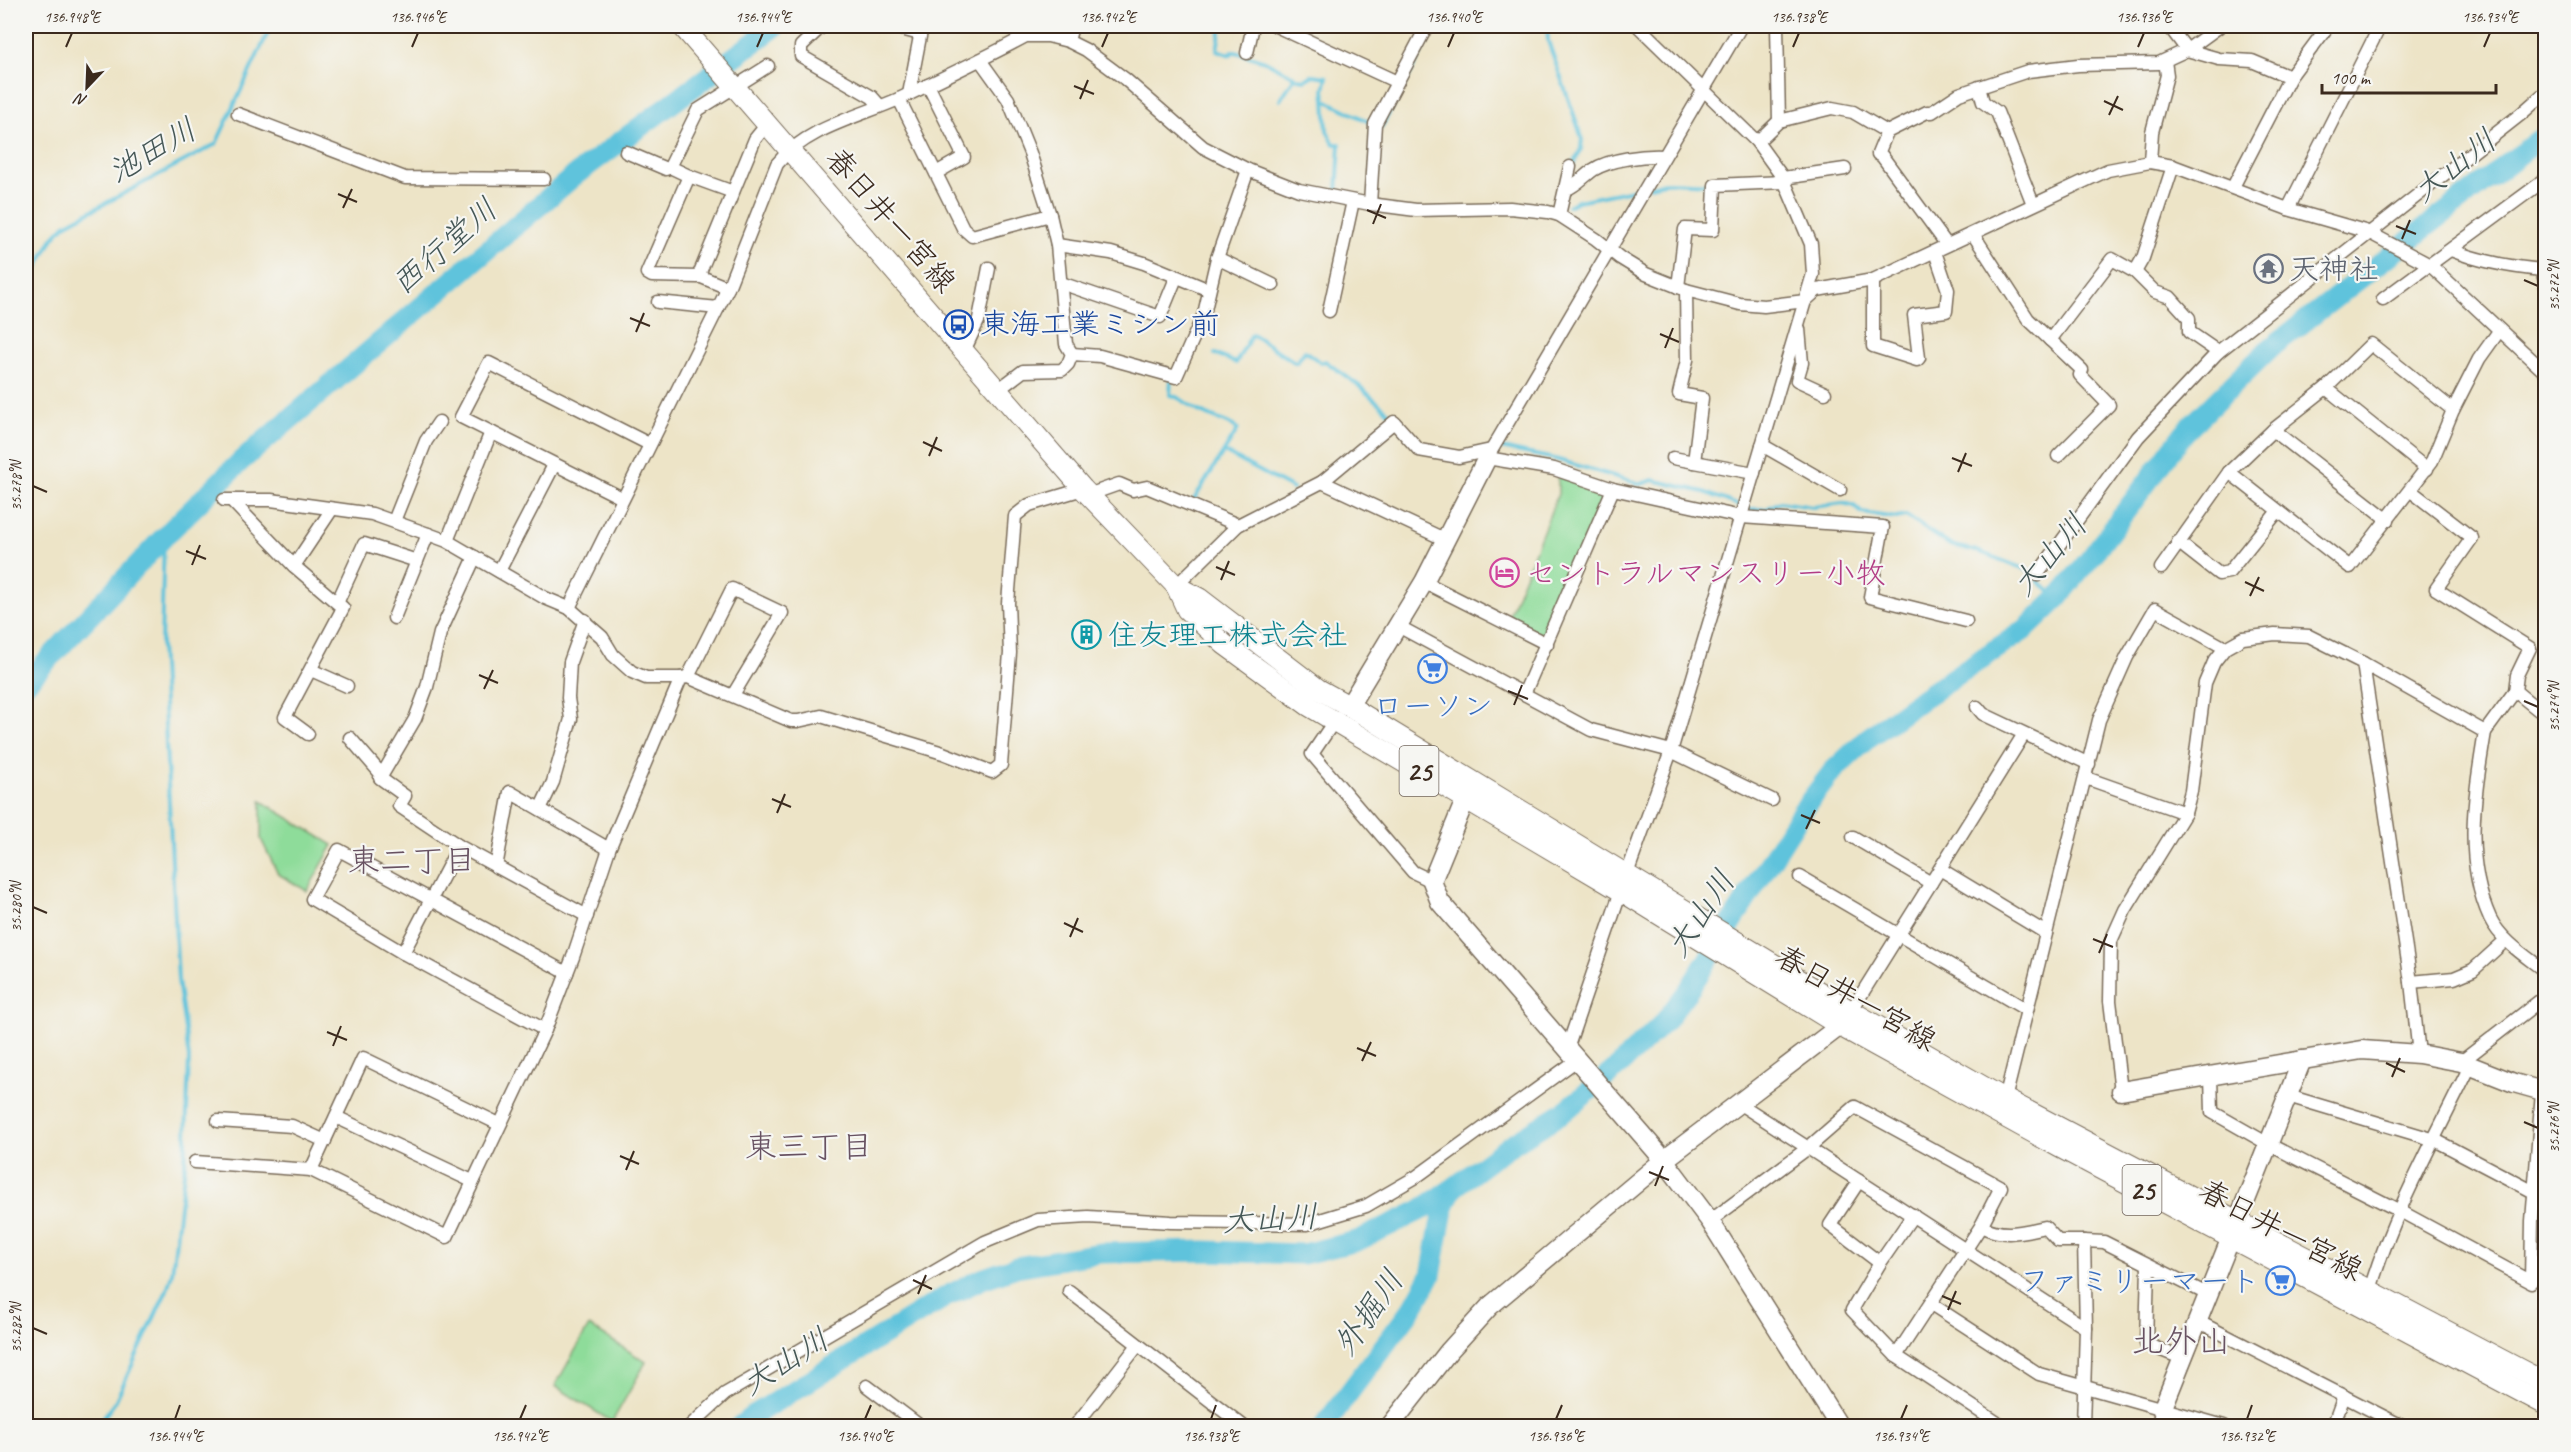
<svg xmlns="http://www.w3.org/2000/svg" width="2571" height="1452" viewBox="0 0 2571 1452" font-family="Caveat,'Klee One',sans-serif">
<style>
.green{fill:#8edc9a;stroke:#64835c;stroke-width:1.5}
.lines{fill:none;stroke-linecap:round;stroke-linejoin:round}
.stream{stroke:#5ec3dc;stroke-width:4}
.river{stroke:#5ec3dc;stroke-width:21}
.street-casing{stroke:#796b59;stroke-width:15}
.secondary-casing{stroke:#796b59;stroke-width:21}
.primary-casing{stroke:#796b59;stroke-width:22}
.street{stroke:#fff;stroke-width:12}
.secondary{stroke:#fff;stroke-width:18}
.primary{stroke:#fff;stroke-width:20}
.rail-casing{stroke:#3b2a1e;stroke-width:6}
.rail{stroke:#f6f6f2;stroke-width:4;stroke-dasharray:11;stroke-linecap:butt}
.ticks{fill:none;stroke:#3b2a1e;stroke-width:2}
.labels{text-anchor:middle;stroke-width:4.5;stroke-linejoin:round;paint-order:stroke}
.shield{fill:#f6f6f2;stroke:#73675e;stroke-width:1.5}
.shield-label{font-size:28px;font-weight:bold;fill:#3b2a1e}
.street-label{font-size:30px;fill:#3b2a1e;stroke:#f6f6f2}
.worship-label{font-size:30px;fill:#5b616d;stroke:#f6f6f2;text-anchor:start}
.transit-label{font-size:30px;fill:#164399;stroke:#f6f6f2;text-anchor:start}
.hotel-label{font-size:30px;fill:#b23c85;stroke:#f6f6f2;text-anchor:start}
.culture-label{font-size:30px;fill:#0d838f;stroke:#f6f6f2;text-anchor:start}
.shop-label{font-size:30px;fill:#366cbe;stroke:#f6f6f2}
.water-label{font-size:32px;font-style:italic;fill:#465857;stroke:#f6f6f2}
.neighbourhood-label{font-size:32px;fill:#685262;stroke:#f6f6f2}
.quarter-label{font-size:33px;fill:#685262;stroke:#f6f6f2}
.neatline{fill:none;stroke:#3b2a1e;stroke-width:2}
.ticks-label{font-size:15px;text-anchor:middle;fill:#3b2a1e}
</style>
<rect width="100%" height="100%" fill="#f6f6f2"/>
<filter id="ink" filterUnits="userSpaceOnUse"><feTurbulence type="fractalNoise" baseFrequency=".0167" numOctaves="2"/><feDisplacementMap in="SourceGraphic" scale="12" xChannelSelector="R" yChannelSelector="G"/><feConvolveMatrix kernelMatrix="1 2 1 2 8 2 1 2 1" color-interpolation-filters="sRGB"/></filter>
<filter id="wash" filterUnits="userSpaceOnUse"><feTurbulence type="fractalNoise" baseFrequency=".008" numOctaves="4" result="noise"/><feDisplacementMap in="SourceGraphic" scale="24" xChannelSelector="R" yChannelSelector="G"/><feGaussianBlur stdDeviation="1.35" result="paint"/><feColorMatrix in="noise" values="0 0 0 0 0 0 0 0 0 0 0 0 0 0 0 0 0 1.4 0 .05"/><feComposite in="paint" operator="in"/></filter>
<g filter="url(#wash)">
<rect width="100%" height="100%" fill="#ede4c7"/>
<g class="green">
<polygon points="1558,476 1605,492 1544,637 1507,620 1558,494"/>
<polygon points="261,801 333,845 307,891 278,874 261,839"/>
<polygon points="589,1326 646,1362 612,1422 555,1386"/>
</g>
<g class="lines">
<g class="stream">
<polyline points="1221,26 1217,50 1231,55 1232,51 1265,61 1299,79 1305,80 1313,75 1327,77 1324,89 1325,100 1381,128 1435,26"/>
<polyline points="1547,26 1548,41 1582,138 1581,149 1573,165"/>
<polyline points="1325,99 1327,131 1334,144 1340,144 1337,193"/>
<polyline points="1280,100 1295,77"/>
<polyline points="1650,186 1669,182 1713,184"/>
<polyline points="1568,206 1578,201 1642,188"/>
<polyline points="26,288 53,238 65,225 216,144 271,26"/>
<polyline points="1215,354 1236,363 1252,334 1296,363 1305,351 1321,363 1325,361 1358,385 1394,417"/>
<path d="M1171,379L1170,395C1181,397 1186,404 1195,409C1209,418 1225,419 1238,429L1193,501"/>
<polyline points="1501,448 1555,459 1641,484 1653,480 1704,492 1748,509 1766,509 1780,502 1813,507 1843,503 1854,506 1862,513 1897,518 1906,516 1950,545 1977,551 2030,571 2040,583 2058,598"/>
<polyline points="1224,452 1293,489"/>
<polyline points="97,1426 115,1402 167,1290 172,1273 185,1165 189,1058 178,980 161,644 164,537 169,532"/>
</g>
<g class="river">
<polyline points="169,532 241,461 574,176 776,26"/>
<polyline points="26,683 164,537"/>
<polyline points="740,1426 754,1415 947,1296 982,1279 1016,1267 1100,1253 1204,1251 1303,1254 1357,1241 1419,1211 1452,1189 1506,1148 1565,1111 1619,1066 1665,1021 1690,988 1803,810 1832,772 1868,738 1923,698 2026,629 2058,598 2092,556 2184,433 2268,350 2546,134"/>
<polyline points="1324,1426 1414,1306 1431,1275 1443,1210 1452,1189"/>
</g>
</g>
</g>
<g filter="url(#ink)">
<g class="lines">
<defs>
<g id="street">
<polyline points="822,26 801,46 801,56 872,97 880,106"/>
<polyline points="890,26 920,34"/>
<polyline points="1276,26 1397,82"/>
<polyline points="1741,26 1487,458 1554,469 1613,489 1741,517 1883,527 1870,597 1966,621"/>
<polyline points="1777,26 1779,121"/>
<polyline points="2169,26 2187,50 2219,59 2252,61 2290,77"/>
<polyline points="1068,41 1072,26"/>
<polyline points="1247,53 1253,26"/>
<polyline points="980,60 1008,99 1030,153 1050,215 1057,245 1066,344 1072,354 1068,364 1062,370 1023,371 998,390"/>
<polyline points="928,85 964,157 936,173"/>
<polyline points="1979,87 1983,102 1997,112 2033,204"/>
<polyline points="909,94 922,26"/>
<polyline points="899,99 963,228 972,236 1050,215"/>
<polyline points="238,114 405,178 544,179"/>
<polyline points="768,123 755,139 698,277 652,276 647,273 689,176 670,167 698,110 768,66"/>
<polyline points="1757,142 1779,121 1832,108 1853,112 1887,132"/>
<polyline points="626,152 666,169 670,167"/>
<polyline points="2150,162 2152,132 2167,75 2165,61"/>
<polyline points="689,176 733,192"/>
<polyline points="1783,178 1845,169"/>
<polyline points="2233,187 2290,77 2328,26"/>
<path d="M1565,190C1577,185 1583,177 1593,170C1610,159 1644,155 1664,156"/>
<polyline points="1370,204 1375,124 1427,26"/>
<polyline points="2288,209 2380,26"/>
<polyline points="1559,215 1570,167"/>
<polyline points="1973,234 2028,319 2082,370 2080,375 2109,405 2058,456"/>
<polyline points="1057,245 1111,253 1144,263 1209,290"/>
<polyline points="1947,245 1882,156 1878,154 1887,132 1927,112 1932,112 1959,94 2028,71 2078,65 2159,63 2187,50 2220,26"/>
<path d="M2451,250C2481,262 2510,267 2542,270L2546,268"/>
<polyline points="1217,258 1273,285"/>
<polyline points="2542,270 2546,286"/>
<polyline points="2135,272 2143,258 2173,166"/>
<polyline points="699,276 728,288"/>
<polyline points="1873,280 1873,346 1917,360 1919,358 1914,315 1946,311 1948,290 1935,252"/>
<polyline points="1061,283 1160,317 1176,278"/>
<polyline points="1678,287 1685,229 1713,230 1715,185 1784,182"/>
<polyline points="1686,290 1687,360 1679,394 1702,398 1694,462"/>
<polyline points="2383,299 2546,179"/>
<polyline points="658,302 718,308"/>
<polyline points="1329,311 1353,201"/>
<polyline points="1799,329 1802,363 1797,380 1825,393"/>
<polyline points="2050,340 2112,259 2135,272 2155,292 2170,297 2189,318 2189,332 2218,352"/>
<polyline points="964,351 979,319 989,268"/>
<polyline points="1072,354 1100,356 1176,377 1204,314 1217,258 1248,170"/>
<polyline points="2326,388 2427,469"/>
<polyline points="2273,430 2388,520"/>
<polyline points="1762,445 1840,490"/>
<polyline points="1673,458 1754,473"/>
<polyline points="2229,472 2350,567 2432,461 2453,410 2479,359 2499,331"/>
<polyline points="1322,482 1394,422 1419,450 1459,457 1491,450"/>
<polyline points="1613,489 1524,694 1591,730 1671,751 1772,800"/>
<polyline points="2411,491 2472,538 2436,589 2530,648 2517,675 2515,691 2485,732"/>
<polyline points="1088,495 1119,484 1133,490 1147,487 1238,525"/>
<polyline points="622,498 461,417 489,363 649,444"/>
<polyline points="224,500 271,500 372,514 428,534 447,541 545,598 569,608 602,637 613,655 632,672 646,678 681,678"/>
<polyline points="233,502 294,566 343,608 285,717 308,734"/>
<polyline points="394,521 426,441 439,422"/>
<polyline points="447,541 491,432"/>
<polyline points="2178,542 2219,574 2229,572 2278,511"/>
<polyline points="294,566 332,509"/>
<polyline points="2161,568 2229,472 2273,430 2326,388 2371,344 2453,410"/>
<polyline points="499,571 554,465"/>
<polyline points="2037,575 2138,437 2218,352 2521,114 2546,92"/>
<polyline points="1424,582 1547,644"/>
<polyline points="1176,586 1238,525 1322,482 1446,540"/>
<polyline points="338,601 364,544 417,561 428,534"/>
<path d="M569,608L728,288L777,164C807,127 859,117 901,98C943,78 985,58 1026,36H1048L1068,41L1086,50L1125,79L1203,147L1248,170L1299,190L1370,204L1416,210L1510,208L1548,212L1559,215L1596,239L1620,258L1646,274L1686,290L1740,304L1764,306L1805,301L1817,290L1873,280L2108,170L2150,162L2173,166L2288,209L2368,232L2430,265L2546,373"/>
<polyline points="394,618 417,561"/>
<polyline points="1398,626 1524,694"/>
<path d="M2363,663L2485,732C2475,794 2463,859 2490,918C2501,941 2527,957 2546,972"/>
<polyline points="311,670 347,686"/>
<polyline points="688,677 732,589 782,613 733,695"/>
<polyline points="2515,691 2546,716"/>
<polyline points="1977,707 1983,714 2089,764"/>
<polyline points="1337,717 1312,754 1413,872 1432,881"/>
<polyline points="350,738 382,775 380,778 405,796 399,806 459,846 587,916"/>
<polyline points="382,775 415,719 427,687 440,633 475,557"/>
<polyline points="2086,778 2185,813"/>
<polyline points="540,809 553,782 571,719 568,698 570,662 585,620"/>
<polyline points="1853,837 1931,883"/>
<polyline points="496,867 510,792 609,849"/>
<polyline points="1940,869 2046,933"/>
<polyline points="1627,874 1671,751 1813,274 1811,244 1783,178 1757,142 1638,26"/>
<polyline points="1800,877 2027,1010"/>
<polyline points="403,953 459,846"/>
<polyline points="2411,982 2454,978 2473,970 2506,940"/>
<polyline points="1851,1011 2024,734"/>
<polyline points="545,1030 403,953 312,899 339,850 567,973"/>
<polyline points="1567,1049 1621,891"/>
<polyline points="2461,1062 2546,996"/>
<polyline points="2211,1076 2212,1112 2270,1145 2400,1211 2531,1282 2532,1221 2542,1092"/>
<polyline points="2121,1091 2110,1001 2111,941 2125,910 2185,813 2191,791 2205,683 2214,662 2225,648 2243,638 2275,634 2309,636 2363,663 2411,982 2419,1054"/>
<polyline points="2288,1096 2435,1140 2534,1192"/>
<polyline points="2005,1099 2099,720 2127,657 2155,609 2225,648"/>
<polyline points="1737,1102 2086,1328"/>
<polyline points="336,1117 472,1181"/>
<polyline points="218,1121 292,1126 325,1141"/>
<polyline points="499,1124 363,1058 311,1170 447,1237 545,1030 573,957 609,849 681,678 688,677 791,721 798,721 821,716 943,753 992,772 1001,765 1010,653 1008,603 1015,516 1029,505 1083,489"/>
<polyline points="195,1162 311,1170"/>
<polyline points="1859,1181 1830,1225 1880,1263"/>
<polyline points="1913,1215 1880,1263 1852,1310 1896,1356 2002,1426"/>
<polyline points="1710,1221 1808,1148 1855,1107 2001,1187 1981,1226 1896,1356"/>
<path d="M1981,1226C2004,1238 2021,1232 2045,1227L2058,1241H2084L2086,1328L2083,1426"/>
<polyline points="2084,1241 2104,1242 2209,1295"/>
<polyline points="2148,1265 2146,1344 2184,1359"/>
<path d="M2370,1290C2393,1212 2435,1139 2470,1066"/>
<polyline points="1069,1291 1243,1426"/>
<polyline points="1931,1304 2039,1374 2224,1426"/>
<polyline points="2199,1322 2402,1426"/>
<polyline points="867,1386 920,1426"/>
<polyline points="690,1426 725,1394 985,1242 1038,1220 1088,1217 1171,1222 1307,1224 1366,1206 1416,1177 1577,1060"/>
<polyline points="1075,1426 1138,1345"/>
<polyline points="2157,1426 2162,1410"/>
<polyline points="2333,1426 2344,1396"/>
</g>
<g id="secondary">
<polyline points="1349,706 1424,582 1487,458"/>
<polyline points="1466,798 1432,881 1440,902 1664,1160 1710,1221 1839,1426"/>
<polyline points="2121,1091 2362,1050 2419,1054 2461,1062 2514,1083 2546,1092"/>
<polyline points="2162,1410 2302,1060"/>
<polyline points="1390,1426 1449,1351 1490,1306 1664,1160 1840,1026 1848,1015"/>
</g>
<g id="primary">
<polyline points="682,26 1083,489 1176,586 1199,598 1318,689 1349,706 1851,1011 2005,1099 2546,1383"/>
<polyline points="1176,586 1187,610 1224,644 1309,706 1621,891 1840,1026 2059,1147 2546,1405"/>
</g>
</defs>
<use href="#street" class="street-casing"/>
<use href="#secondary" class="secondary-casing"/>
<use href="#primary" class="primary-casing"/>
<use href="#street" class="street"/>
<use href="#secondary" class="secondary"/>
<use href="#primary" class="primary"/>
<defs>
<polyline id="rail" points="2545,1426 2541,1285 2546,1162"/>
</defs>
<use href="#rail" class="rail-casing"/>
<use href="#rail" class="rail"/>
</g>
</g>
<path class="ticks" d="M66,47L72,33M412,47L418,33M757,47L763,33M1102,47L1108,33M1448,47L1454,33M1793,47L1799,33M2138,47L2144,33M2484,47L2490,33M1074,86L1094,94M1080,99L1088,80M2104,101L2123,110M2109,115L2118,96M338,194L357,202M343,208L352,189M1367,210L1386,218M1373,224L1381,204M2396,226L2416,234M2402,239L2410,220M2524,280L2538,286M630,318L650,326M636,332L644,313M1660,334L1679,342M1665,348L1673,328M923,442L942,451M929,456L937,437M1952,458L1972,466M1958,472L1966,453M33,486L47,492M186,551L206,559M192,565L200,545M1216,567L1235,575M1221,580L1229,561M2245,582L2264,591M2250,596L2259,577M479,675L498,683M484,689L493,670M1508,691L1528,699M2524,701L2538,707M1514,705L1522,685M772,799L791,807M777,813L785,794M1801,815L1820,823M1806,829L1815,810M33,907L47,913M1064,923L1083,932M1070,937L1078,918M2093,939L2113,947M2099,953L2107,934M327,1032L347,1040M333,1046L341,1026M1357,1048L1376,1056M1362,1061L1371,1042M2386,1063L2405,1072M2392,1077L2400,1058M2524,1122L2538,1128M620,1156L639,1164M626,1170L634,1151M1649,1172L1669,1180M1655,1186L1663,1166M913,1280L932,1289M918,1294L926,1275M1942,1296L1961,1304M1948,1310L1956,1291M33,1328L47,1334M175,1419L180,1405M520,1419L526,1405M865,1419L871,1405M1211,1419L1216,1405M1556,1419L1562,1405M1901,1419L1907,1405M2247,1419L2252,1405"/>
<defs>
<symbol id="temple-ring" viewBox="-11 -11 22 22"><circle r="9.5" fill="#f6f6f2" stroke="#6b7280" stroke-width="1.5"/><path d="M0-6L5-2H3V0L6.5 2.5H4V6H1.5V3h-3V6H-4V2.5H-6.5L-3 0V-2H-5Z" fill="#6b7280"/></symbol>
<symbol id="bus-ring" viewBox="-11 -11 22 22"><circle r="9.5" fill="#f6f6f2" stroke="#1a4fb4" stroke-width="1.5"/><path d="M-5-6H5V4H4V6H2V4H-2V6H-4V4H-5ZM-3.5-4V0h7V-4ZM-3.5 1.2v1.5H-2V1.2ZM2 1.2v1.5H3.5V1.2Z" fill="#1a4fb4"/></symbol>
<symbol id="hotel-ring" viewBox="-11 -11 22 22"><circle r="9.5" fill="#f6f6f2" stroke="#d1479c" stroke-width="1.5"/><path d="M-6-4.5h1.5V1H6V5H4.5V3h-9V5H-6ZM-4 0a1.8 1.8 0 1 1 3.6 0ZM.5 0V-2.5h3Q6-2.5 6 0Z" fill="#d1479c"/></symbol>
<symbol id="building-ring" viewBox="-11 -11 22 22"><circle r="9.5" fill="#f6f6f2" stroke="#0f9aa8" stroke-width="1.5"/><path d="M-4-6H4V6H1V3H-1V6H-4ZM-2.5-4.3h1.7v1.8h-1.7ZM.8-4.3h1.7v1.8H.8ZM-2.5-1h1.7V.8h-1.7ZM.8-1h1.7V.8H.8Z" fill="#0f9aa8"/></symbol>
<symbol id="supermarket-ring" viewBox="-11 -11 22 22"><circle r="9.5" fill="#f6f6f2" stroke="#3f7fe0" stroke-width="1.5"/><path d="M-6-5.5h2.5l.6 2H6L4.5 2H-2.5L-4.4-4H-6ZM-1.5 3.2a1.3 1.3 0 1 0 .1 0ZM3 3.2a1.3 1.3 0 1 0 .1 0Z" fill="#3f7fe0"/></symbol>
</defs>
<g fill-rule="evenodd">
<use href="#temple-ring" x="2252" y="252" width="33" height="33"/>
<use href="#bus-ring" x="942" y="308" width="33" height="33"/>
<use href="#hotel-ring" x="1488" y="556" width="33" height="33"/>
<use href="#building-ring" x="1070" y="618" width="33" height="33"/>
<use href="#supermarket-ring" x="1416" y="652" width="33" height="33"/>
<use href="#supermarket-ring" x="2264" y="1264" width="33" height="33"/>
</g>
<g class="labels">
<g class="shield">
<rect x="1399.5" y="746" width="39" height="50" rx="4.5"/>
<rect x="2122.5" y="1165" width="39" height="50" rx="4.5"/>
</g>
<g class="shield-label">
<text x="1419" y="781">25</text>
<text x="2142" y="1200">25</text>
</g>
<g class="street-label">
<text transform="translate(891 220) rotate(49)" y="10">春日井一宮線</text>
<text transform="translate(1856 998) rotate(30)" y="10">春日井一宮線</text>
<text transform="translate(2281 1230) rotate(28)" y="10">春日井一宮線</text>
</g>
<g class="worship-label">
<text x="2289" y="279">天神社</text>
</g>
<g class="transit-label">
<text x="980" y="334">東海工業ミシン前</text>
</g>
<g class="hotel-label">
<text x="1526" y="583">セントラルマンスリー小牧</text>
</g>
<g class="culture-label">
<text x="1108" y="645">住友理工株式会社</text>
</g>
<g class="shop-label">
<text x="1433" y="716">ローソン</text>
<text x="2260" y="1291" text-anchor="end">ファミリーマート</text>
</g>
<g class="water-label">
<text transform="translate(152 150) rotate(-30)" y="11">池田川</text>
<text transform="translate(2454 165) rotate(-38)" y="11">大山川</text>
<text transform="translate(444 246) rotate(-41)" y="11">西行堂川</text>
<text transform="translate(2049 554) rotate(-49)" y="11">大山川</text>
<text transform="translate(1700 913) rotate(-56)" y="11">大山川</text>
<text transform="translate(1270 1218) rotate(-3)" y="11">大山川</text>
<text transform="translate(1368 1312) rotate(-55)" y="11">外掘川</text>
<text transform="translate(785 1361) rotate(-32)" y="11">大山川</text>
</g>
<g class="neighbourhood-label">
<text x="412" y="871">東二丁目</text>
<text x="809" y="1157">東三丁目</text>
</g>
<g class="quarter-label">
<text x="2181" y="1352">北外山</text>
</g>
</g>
<rect width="2571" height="1452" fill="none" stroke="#f6f6f2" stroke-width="66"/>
<g transform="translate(87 87) rotate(203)" stroke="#f6f6f2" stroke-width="4.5" paint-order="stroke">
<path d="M0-4.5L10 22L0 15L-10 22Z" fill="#3b2a1e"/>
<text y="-9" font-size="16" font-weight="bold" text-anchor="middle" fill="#3b2a1e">N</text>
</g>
<path d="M2322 84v9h174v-9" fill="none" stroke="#3b2a1e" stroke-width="3"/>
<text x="2331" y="84" font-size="18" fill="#3b2a1e" stroke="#f6f6f2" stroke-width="4.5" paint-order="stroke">100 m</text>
<rect x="33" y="33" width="2505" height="1386" class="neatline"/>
<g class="ticks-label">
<text x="72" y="22">136.948°E</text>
<text x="418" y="22">136.946°E</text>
<text x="763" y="22">136.944°E</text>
<text x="1108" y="22">136.942°E</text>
<text x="1454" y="22">136.940°E</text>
<text x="1799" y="22">136.938°E</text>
<text x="2144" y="22">136.936°E</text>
<text x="2490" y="22">136.934°E</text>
<text transform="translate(2554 286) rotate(-90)" y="5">35.272°N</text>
<text transform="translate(16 486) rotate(-90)" y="5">35.278°N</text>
<text transform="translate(2554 707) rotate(-90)" y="5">35.274°N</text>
<text transform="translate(16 907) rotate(-90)" y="5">35.280°N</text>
<text transform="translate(2554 1128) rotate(-90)" y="5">35.276°N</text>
<text transform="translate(16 1328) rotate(-90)" y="5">35.282°N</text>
<text x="175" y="1441">136.944°E</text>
<text x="520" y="1441">136.942°E</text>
<text x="865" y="1441">136.940°E</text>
<text x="1211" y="1441">136.938°E</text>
<text x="1556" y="1441">136.936°E</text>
<text x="1901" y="1441">136.934°E</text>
<text x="2247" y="1441">136.932°E</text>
</g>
</svg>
